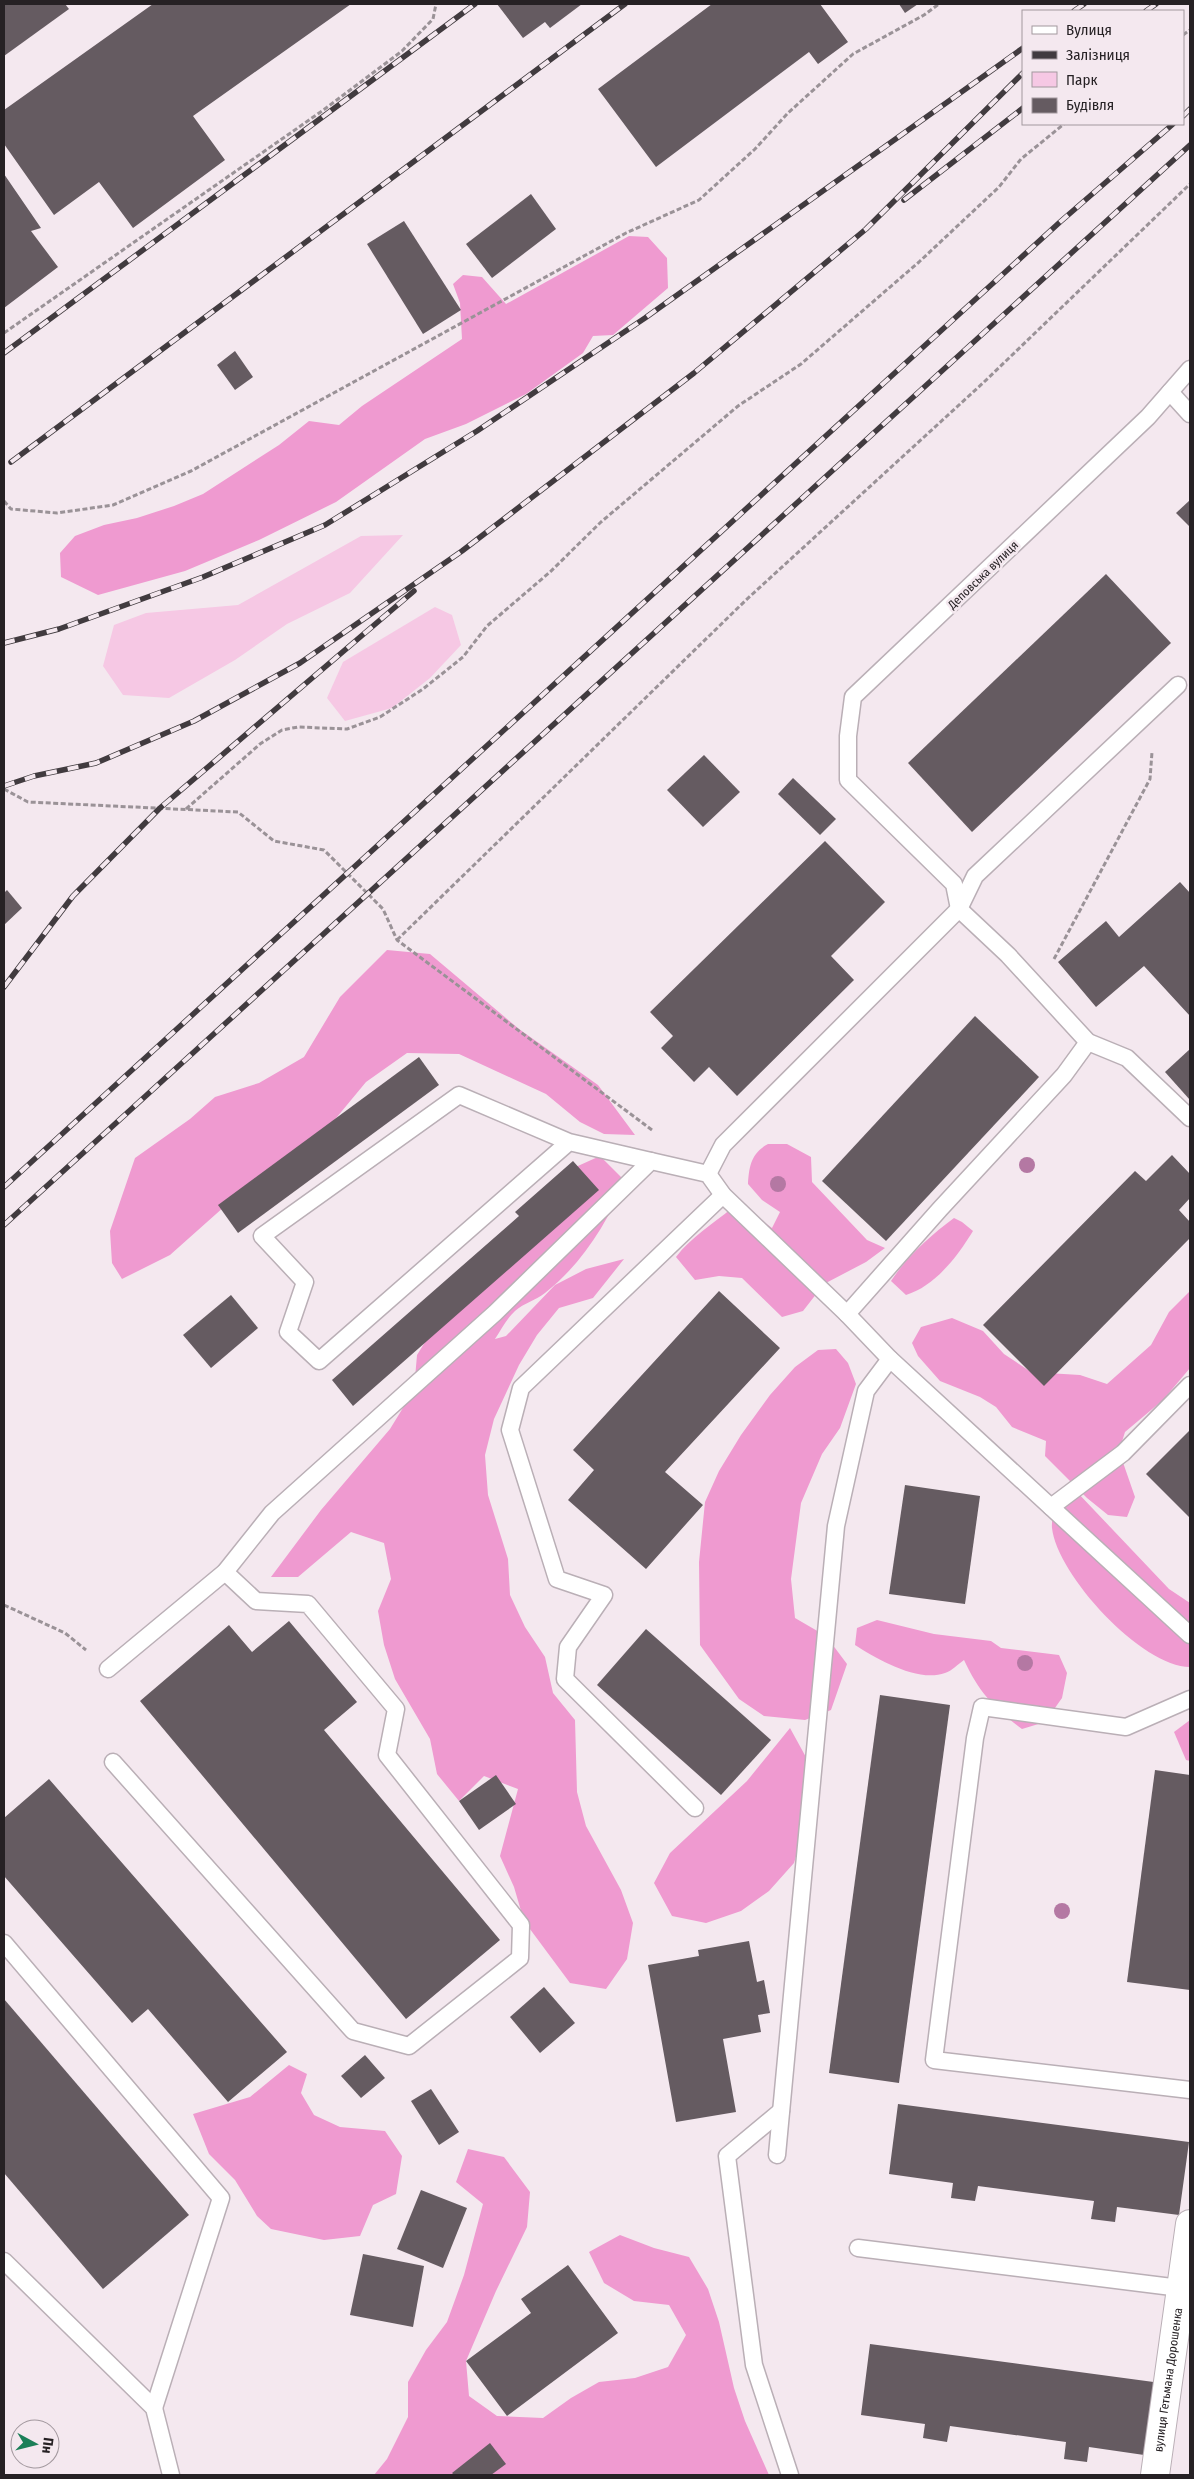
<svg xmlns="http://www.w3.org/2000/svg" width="1194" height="2479" viewBox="0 0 1194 2479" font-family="'Fira Sans Condensed',sans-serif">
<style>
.green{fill:#f6c8e4}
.forest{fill:#ef9ad0}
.building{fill:#655b61}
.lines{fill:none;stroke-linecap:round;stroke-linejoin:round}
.service-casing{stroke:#baafb6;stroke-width:19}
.minor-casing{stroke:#baafb6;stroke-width:30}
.path{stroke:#9a9297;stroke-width:3;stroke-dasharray:5 2.5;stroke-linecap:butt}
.service{stroke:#fff;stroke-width:16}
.minor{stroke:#fff;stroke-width:28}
.rail-casing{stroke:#413b3f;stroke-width:5.5}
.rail{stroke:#f4e8ef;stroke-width:4;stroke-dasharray:11;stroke-linecap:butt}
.tree{fill:#b478a3}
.labels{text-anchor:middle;stroke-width:5;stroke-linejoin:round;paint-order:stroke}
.street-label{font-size:12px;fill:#262124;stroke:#f4e8ef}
</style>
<rect width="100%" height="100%" fill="#f4e8ef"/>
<g class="green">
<polygon points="403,535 350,593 287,624 235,660 169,698 123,695 103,666 114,625 146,613 238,605 361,536"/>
<polygon points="435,607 452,615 461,645 430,678 392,708 345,721 327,698 343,662"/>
</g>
<g class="forest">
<polygon points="629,236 648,237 667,258 668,288 613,335 593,336 583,353 526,394 466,424 425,439 336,502 259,540 185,571 98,595 61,577 60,553 75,536 104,525 137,518 174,506 203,494 279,445 309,421 339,425 362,406 462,339 460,303 453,284 463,275 482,277 506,304"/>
<polygon points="387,950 430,954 519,1029 598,1085 635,1135 604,1134 580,1122 546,1094 459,1054 407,1053 366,1082 308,1152 234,1198 170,1255 122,1279 112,1263 110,1231 135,1158 190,1119 215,1097 259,1083 304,1057 340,997"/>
<path d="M768,1144H787L811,1157L812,1182L867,1240L885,1248L866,1262L824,1284L803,1311L782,1317L742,1278L719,1276L695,1280L676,1257C691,1237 713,1224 732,1208L752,1213L772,1228L780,1212L762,1200L748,1184C749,1167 751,1153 768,1144Z"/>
<path d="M600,1156L625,1181C607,1223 582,1264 545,1293C536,1300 524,1303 515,1311C507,1318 501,1330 495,1339L506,1336L555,1285L586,1269L624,1259L593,1298L559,1308L537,1335L519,1365L494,1419L485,1455L488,1495L508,1559L510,1595L525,1627L545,1657L553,1693L575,1720L577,1792L586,1826L621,1890L633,1923L627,1959L606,1989L570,1983L524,1921L514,1887L500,1856L518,1789L484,1776L459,1801L437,1774L430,1739L395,1679L384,1645L378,1611L391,1579L384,1543L351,1532L298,1577H271L321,1510L390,1429L414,1390L417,1355L435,1326L569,1170Z"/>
<path d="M954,1218L962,1222L973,1231C957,1257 935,1286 906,1295L891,1281C908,1255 930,1236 954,1218Z"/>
<polygon points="1190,1291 1190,1368 1163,1400 1125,1432 1119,1451 1135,1497 1127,1517 1108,1515 1087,1498 1045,1456 1046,1441 1012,1427 996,1407 980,1397 940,1381 918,1356 912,1343 921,1327 952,1318 983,1331 1004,1354 1031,1372 1080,1375 1107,1384 1151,1345 1169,1312"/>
<polygon points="836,1349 848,1363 856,1384 840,1428 822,1454 801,1503 791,1579 795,1618 826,1636 847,1664 831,1710 805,1720 764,1716 739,1699 700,1645 699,1562 705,1502 719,1471 741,1435 770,1395 795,1367 818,1350"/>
<path d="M1059,1491H1076L1169,1589L1190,1603V1667C1142,1667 1057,1575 1052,1528C1051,1517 1057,1502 1059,1491Z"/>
<path d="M877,1620L934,1634L991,1641L1001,1648L1059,1655L1067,1673L1062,1698L1045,1722L1022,1729C993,1707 979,1692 964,1660C958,1664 952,1671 945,1673C918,1683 877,1659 855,1645L857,1628Z"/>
<polygon points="1190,1720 1190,1761 1186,1760 1174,1732"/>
<polygon points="790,1728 807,1759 804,1831 794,1863 769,1891 741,1911 706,1923 672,1916 654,1883 670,1853 747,1781"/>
<polygon points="289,2065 307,2074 301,2093 314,2115 340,2127 385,2131 402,2156 396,2194 373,2205 360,2236 324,2240 271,2229 257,2216 235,2180 209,2154 193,2114 250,2097"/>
<polygon points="468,2149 504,2157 530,2192 527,2227 496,2291 466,2361 469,2396 497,2416 543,2418 571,2398 599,2382 635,2378 668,2367 686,2335 669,2305 634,2301 604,2283 589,2252 620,2235 654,2248 689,2257 708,2289 719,2322 734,2388 745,2421 769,2475 374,2475 387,2459 408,2417 408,2382 426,2350 447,2322 464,2275 483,2204 456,2182"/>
</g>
<g class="building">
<polygon points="4,4 65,4 69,9 4,56"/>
<polygon points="153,4 351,4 193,116 225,160 133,228 99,182 54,215 4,144 4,110"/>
<polygon points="497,4 582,4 550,28 545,22 523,38"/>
<polygon points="712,4 820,4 848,42 818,64 809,52 656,167 598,89"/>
<polygon points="899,4 918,4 905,13"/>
<polygon points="4,174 41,228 31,231 58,267 4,308"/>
<polygon points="531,194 556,229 492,278 466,244"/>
<polygon points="404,221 461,310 423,334 367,244"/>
<polygon points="235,351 253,377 235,390 217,365"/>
<polygon points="1190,500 1190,527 1176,513"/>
<polygon points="1106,574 1171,643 972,832 908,763"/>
<polygon points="704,755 740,792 703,827 667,790"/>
<polygon points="793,778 836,819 820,835 778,794"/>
<polygon points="825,841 885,902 831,956 854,980 737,1096 709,1067 694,1082 661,1048 673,1036 650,1012"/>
<polygon points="1180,882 1190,893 1190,1016 1144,966 1096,1007 1058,962 1106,921 1119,937"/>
<polygon points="7,890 22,908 4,925 4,893"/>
<polygon points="975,1016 1039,1077 886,1241 822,1181"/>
<polygon points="1190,1049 1190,1100 1165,1072"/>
<polygon points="419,1057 439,1085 238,1233 218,1205"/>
<polygon points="1172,1155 1190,1174 1190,1198 1179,1210 1190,1222 1190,1238 1044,1386 983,1325 1135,1171 1146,1181"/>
<polygon points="573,1161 599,1190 353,1406 332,1380 519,1216 515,1212"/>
<polygon points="719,1291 780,1348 665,1472 703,1505 646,1569 568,1500 594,1470 573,1450"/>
<polygon points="231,1295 258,1328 211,1368 183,1335"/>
<polygon points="1190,1430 1190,1518 1146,1474"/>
<polygon points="905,1485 980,1496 965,1604 889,1594"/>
<polygon points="289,1621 357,1702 324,1730 500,1940 406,2019 140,1701 229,1625 252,1652"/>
<polygon points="646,1629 771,1740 721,1795 597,1685"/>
<polygon points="880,1695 950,1705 899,2083 829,2073"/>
<polygon points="1155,1770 1190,1775 1190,1990 1127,1982"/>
<polygon points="496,1775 516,1804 479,1830 459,1801"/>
<polygon points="49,1779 287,2052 228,2102 148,2009 132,2023 4,1876 4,1818"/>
<polygon points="749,1941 757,1982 764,1980 770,2013 758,2015 761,2032 723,2039 736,2112 676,2122 648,1965 699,1956 698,1950"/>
<polygon points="544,1987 575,2023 540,2053 510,2017"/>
<polygon points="4,1999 189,2215 103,2289 4,2173"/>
<polygon points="365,2055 385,2078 361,2098 341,2076"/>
<polygon points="431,2089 459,2132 439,2145 411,2101"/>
<polygon points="898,2104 1189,2142 1179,2215 1117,2207 1115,2222 1091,2219 1094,2201 978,2186 975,2201 951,2198 953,2183 889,2174"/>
<polygon points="421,2190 467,2208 443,2268 397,2249"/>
<polygon points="363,2254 424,2266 413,2327 350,2315"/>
<polygon points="568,2265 618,2333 507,2416 466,2361 531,2313 521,2299"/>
<polygon points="870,2344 1161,2383 1151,2456 1089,2447 1087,2462 1064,2459 1066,2442 950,2426 947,2442 923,2438 925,2424 861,2415"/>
<polygon points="490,2443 506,2464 491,2475 454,2475 452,2473"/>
</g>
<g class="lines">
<defs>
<g id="service">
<polyline points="1190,369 1148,417 853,697 848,736 848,780 954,884 959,909 1008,955 1088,1042 1127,1058 1190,1118"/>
<polyline points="1170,392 1190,414"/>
<polyline points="569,1142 459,1095 262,1236 305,1282 288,1332 319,1361 569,1142 651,1161"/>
<polyline points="708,1174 723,1145 959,909 975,876 1178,685"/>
<polyline points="847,1314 940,1209 1064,1075 1088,1042"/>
<polyline points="890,1359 1190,1635"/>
<polyline points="1051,1507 1123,1453 1190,1385"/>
<polyline points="108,1669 225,1572 272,1513 495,1313 651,1161 708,1174 723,1195 847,1314 890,1359 866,1391 836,1526 777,2155"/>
<polyline points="1190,1699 1126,1727 982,1707 975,1738 934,2060 1190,2090"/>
<polyline points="113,1762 353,2031 409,2046 520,1958 521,1925 387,1755 396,1709 308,1604 256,1601 225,1572"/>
<polyline points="695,1808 565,1679 568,1647 604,1595 557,1579 510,1430 521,1388 723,1195"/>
<polyline points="4,1943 221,2198 154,2408"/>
<polyline points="781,2111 727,2156 754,2365 790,2475"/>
<polyline points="858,2248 1180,2288"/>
<polyline points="4,2261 154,2408 171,2475"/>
</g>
<g id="minor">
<path id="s1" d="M1155,2475L1190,2224"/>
</g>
</defs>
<use href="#service" class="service-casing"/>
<use href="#minor" class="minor-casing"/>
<g class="path">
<polyline points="1183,35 1190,30"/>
<polyline points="4,333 322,111 402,51 433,19 436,4"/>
<polyline points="4,501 11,509 57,513 113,505 191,471 626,233 699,200 755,149 788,113 853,54 924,15 939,4"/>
<polyline points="4,789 28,802 238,812 274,841 324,850 383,909 397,940 652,1130"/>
<polyline points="186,809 260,744 282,730 298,727 347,729 380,717 423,689 463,657 487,626 550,572 601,522 738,406 801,364 919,262 999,187 1021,159 1064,124"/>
<polyline points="397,940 746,600 983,383 1190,184"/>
<polyline points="1054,959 1150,779 1152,752"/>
<polyline points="4,1605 65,1633 86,1650"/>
</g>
<use href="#service" class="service"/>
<use href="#minor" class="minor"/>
<defs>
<g id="rail">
<polyline points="1074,11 1084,4"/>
<polyline points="1146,11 1156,4"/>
<polyline points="1183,116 1190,109"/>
<polyline points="904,200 1023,108"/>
<polyline points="4,353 475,4"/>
<polyline points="11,462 625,4"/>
<polyline points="4,643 59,629 203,577 325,525 477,431 645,318 1023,48"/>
<polyline points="4,786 34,776 96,763 194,721 300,663 462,551 694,373 866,229 1023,73"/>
<polyline points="4,987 73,896 160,808 414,591"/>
<polyline points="4,1187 1060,222 1173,124"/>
<polyline points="4,1225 1190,145"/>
</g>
</defs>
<use href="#rail" class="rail-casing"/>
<use href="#rail" class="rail"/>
</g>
<g class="tree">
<circle cx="1027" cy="1165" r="8"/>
<circle cx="778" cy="1184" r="8"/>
<circle cx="1025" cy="1663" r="8"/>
<circle cx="1062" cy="1911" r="8"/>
</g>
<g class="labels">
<g class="street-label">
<text transform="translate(983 575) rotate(-44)" y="4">Деповська вулиця</text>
<text dy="4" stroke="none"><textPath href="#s1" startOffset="96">вулиця Гетьмана Дорошенка</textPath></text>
</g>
</g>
<rect width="1194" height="2479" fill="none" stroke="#262124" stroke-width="10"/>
<rect x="1022" y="10" width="162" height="115" fill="#f4e8ef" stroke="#a2989e"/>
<rect x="1032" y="26" width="25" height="8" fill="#ffffff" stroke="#a2989e"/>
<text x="1066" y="35" font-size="15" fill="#262124">Вулиця</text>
<rect x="1032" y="51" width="25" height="8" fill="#413b3f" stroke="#a2989e"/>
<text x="1066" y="60" font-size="15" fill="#262124">Залізниця</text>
<rect x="1032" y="72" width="25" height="15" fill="#f6c8e4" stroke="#a2989e"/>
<text x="1066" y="85" font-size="15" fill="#262124">Парк</text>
<rect x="1032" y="98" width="25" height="15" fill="#655b61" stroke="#a2989e"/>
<text x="1066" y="110" font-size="15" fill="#262124">Будівля</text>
<g transform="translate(35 2444) rotate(97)"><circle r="24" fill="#f4e8ef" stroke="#a2989e"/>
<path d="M0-4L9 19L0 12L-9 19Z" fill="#1b7f58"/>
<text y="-8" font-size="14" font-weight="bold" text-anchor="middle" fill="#262124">Пн</text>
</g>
</svg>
